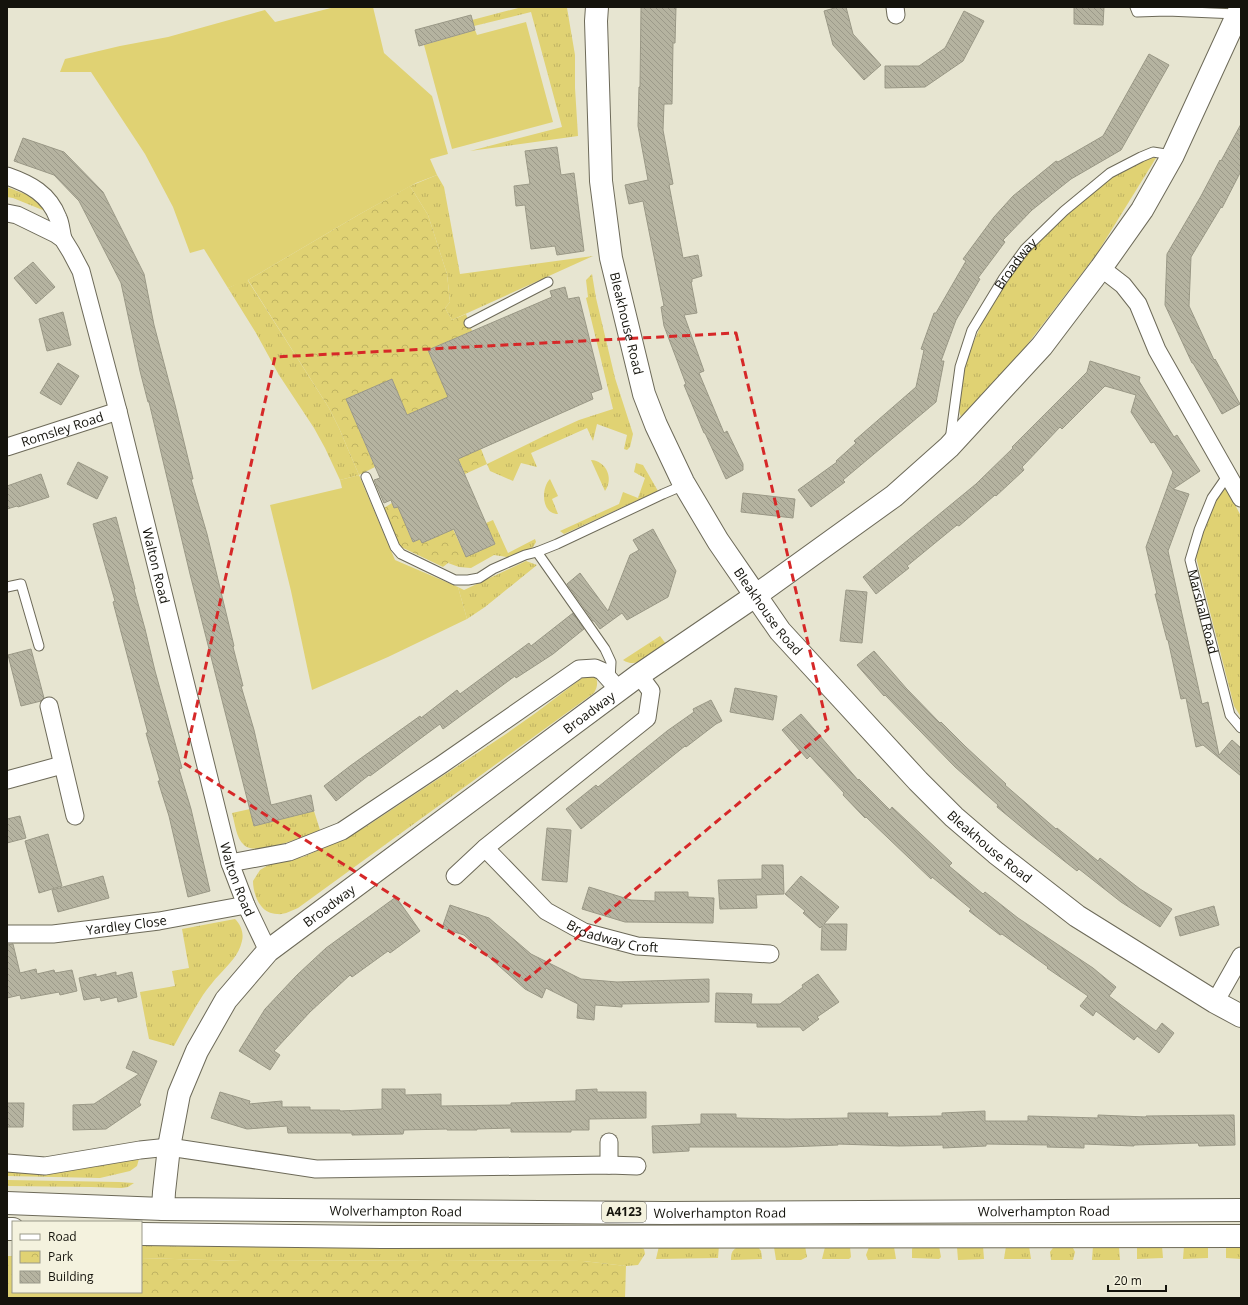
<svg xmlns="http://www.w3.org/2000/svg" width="1248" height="1305" viewBox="0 0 1248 1305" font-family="'Open Sans',sans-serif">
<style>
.grass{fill:url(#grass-tufts)}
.park{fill:url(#park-crowns)}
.pitch{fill:#e0d273}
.building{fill:url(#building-back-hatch);stroke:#9a9886}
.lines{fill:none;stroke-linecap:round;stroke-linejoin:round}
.lane-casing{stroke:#6d6a59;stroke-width:11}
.street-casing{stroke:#6d6a59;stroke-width:19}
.secondary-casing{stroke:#6d6a59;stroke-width:24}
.highway-casing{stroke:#6d6a59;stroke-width:24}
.lane{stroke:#fff;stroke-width:9}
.street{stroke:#fff;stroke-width:17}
.secondary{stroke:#fff;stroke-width:22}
.highway{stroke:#fff;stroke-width:22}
.marked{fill:none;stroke:#d62828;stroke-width:3;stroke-dasharray:8 5;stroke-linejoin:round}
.labels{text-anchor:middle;stroke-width:3;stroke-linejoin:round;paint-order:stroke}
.shield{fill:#f4f2de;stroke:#57564b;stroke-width:1}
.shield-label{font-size:12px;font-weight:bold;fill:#14130c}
.street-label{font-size:13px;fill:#14130c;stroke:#f4f2de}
</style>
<defs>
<pattern id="grass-tufts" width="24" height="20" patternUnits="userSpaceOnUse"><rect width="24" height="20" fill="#e0d273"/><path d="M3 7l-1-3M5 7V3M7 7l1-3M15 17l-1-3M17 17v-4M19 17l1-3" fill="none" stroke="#bfb362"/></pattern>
<pattern id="park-crowns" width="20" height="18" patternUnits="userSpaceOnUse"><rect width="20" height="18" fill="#e0d273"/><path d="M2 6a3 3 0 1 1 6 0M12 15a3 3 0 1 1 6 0" fill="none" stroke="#bfb362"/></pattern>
<pattern id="building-back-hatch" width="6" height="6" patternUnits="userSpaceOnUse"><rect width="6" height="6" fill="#b5b3a0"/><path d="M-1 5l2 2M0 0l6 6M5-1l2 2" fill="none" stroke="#9b9989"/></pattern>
</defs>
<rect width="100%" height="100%" fill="#e7e5d1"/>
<g class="grass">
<polygon points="522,7 567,8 575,55 575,88 578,136 470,151 562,127 531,12 474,26 472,20"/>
<polygon points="1144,158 1156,158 1096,255 1023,350 961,417 959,411 963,366 982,323 1006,282 1028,252 1065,213 1111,175"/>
<polygon points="437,175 444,187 460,274 593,256 452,320 445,308 450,302 447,274 428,215 410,186"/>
<path d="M7,187C24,194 39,197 50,213L13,198L7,197Z"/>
<polygon points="592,274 596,298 615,378 633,434 630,447 627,450 624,449 627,435 597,424 593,441 587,428 531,453 537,467 521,463 513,481 490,471 487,464 546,435 579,420 613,409 586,298 588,297 586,280"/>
<polygon points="247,279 329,408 339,428 359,475 340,480 325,448 314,428 279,375 256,333 228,288"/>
<path d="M591,460C606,461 614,478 605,491Z"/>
<polygon points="636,463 643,465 658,491 564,534 560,531 619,504 623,492 638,498 645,478 634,472"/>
<path d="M550,479L558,496L552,499L558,514C541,514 541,488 550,479Z"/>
<polygon points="1223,489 1227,490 1241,516 1241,717 1234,706 1196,557 1203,530 1216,497"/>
<polygon points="493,520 508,553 535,539 536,542 533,547 513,558 494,555 471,568 459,567 448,563 495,544 486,523"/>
<polygon points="526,561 537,565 485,607 467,619 458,587 464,590"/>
<path d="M660,636L666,644C653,653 638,670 623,660Z"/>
<path d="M595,674C598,682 598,686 594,693L298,908C291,911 284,915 277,914C260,914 253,894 253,881L260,870L270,864L303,857L337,842L367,826L506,734L537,712L582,678L588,675Z"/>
<path d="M250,809L254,826L314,811L320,830C306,836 256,857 244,845C236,838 235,823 232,813Z"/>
<path d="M235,919C241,925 244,933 242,941C239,955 229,964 220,974C214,980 208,988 203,995C192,1012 183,1029 174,1046L149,1039L140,992L175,986L172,971L189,968L182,929Z"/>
<polygon points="140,1155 137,1166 130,1171 100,1178 7,1176 7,1170"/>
<polygon points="7,1180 119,1182 134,1183 128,1187 122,1188 91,1187 7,1186"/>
<polygon points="719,1245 718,1258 656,1259 659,1246"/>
<polygon points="914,1245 939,1246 941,1257 939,1259 912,1258 912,1249"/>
<polygon points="1055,1245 1072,1246 1075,1252 1073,1260 1051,1260 1050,1252"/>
<polygon points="1137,1245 1162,1246 1163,1258 1137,1259"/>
<polygon points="1208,1245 1208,1258 1183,1259 1184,1246"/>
<polygon points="141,1246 357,1247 636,1246 644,1249 645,1254 638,1265 626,1266 583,1261 435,1260 242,1261 141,1258"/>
<path d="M740,1246L758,1247L761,1251L762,1259L731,1260C731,1253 732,1249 740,1246Z"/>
<polygon points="805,1246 807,1257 801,1260 776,1260 774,1247"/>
<polygon points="983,1246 984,1259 958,1260 957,1247"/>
<polygon points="1006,1246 1029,1246 1031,1259 1004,1259"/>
<polygon points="1093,1246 1119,1247 1120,1260 1092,1260"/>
<polygon points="825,1247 850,1247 851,1257 849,1259 822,1259"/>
<polygon points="869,1247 894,1247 896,1259 868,1260 866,1255"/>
<polygon points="1241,1247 1241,1259 1226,1258 1226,1248"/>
</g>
<g class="park">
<polygon points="410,186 428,215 447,274 450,302 445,308 452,320 466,314 472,331 428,350 461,427 481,449 487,464 465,474 434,403 407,415 392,379 346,399 375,467 359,475 339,428 329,408 248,280 360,214"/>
<polygon points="392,503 394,508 402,505 407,529 413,542 420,539 422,543 453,529 466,557 448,563 443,567 399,546 384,508"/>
<polygon points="7,1256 13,1256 13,1292 141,1292 141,1258 242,1261 435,1260 583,1261 626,1266 625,1298 7,1298"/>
</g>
<g class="pitch">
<polygon points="335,7 373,7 384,53 432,96 448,154 430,159 437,175 416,183 360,214 248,280 228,288 204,249 190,253 173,207 145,154 91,72 60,72 65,59 120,46 168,37 265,10 275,22"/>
<polygon points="526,22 553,122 452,149 424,45 475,30 477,35"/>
<polygon points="359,475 395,560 458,587 467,619 388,657 312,690 291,591 270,505 342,488 340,480"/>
</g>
<g class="building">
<polygon points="641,7 676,7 675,43 673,43 672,104 664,104 663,130 673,184 669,185 683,258 698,255 702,276 692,279 692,282 691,282 697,313 684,315 704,371 699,373 724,433 727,431 743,464 743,470 726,479 705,433 704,433 684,385 686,384 664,326 661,307 664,306 643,201 629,204 625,185 648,180 638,126 639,87 640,87"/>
<polygon points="838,7 846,7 853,34 881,65 864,80 833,45 824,11"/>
<polygon points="1074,7 1104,7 1103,25 1074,24"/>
<polygon points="964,11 984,21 963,61 925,87 885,88 885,66 919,66 945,48"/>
<polygon points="471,15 475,30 419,46 415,30"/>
<polygon points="1149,54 1169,65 1121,150 1071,179 1032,210 1003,240 1005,242 978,278 980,279 956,320 941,361 944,361 936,402 843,480 845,482 811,507 798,490 837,462 836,461 856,443 854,441 916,387 924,350 921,349 934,313 936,313 966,261 963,259 994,217 1013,196 1056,161 1058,162 1103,136"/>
<polygon points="1241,124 1241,171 1222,208 1221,207 1191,257 1189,306 1214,360 1215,359 1240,404 1222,414 1193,363 1192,363 1165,305 1167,254 1201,196 1220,160 1221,161"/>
<polygon points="23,138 64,152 103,192 144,274 154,325 175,405 193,479 191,479 207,534 234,646 233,647 243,686 241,686 254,730 271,805 311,795 314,811 254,826 190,574 149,402 148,402 140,371 121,283 79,201 54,175 14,161"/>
<polygon points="557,147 561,175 574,173 584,251 557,255 555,246 531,249 525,205 516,206 514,186 530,184 525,151"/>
<polygon points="33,262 55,287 36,304 14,278"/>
<polygon points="565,287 568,299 579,297 602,389 591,393 593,399 458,459 495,544 466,557 454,529 422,543 420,539 413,542 398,507 394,508 391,500 384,503 374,480 380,478 346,399 392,379 407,415 448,397 428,350 552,297 550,291"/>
<polygon points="63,312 71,345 47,351 39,319"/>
<polygon points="1090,361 1140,377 1139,381 1174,437 1177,435 1200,471 1173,489 1189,494 1168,551 1202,704 1208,702 1219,755 1232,740 1241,748 1241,776 1203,745 1196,747 1186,698 1181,699 1168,640 1167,640 1155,594 1157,594 1146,547 1173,472 1154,442 1151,443 1131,412 1136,395 1105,386 1062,429 1060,427 1022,467 1024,470 996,496 995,495 959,526 957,525 907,566 909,568 876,594 863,577 976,484 1013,448 1012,447 1087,372"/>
<polygon points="58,363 79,376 61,405 40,393"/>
<polygon points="78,462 108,477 97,499 67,484"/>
<polygon points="41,474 49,497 18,507 17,506 7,509 7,486"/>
<polygon points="743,493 795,499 793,518 741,512"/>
<polygon points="116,517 135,589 134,589 145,629 155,671 182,768 179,769 191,809 210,891 188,897 169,816 158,781 160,781 146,733 148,733 113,602 115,601 93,524"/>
<polygon points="653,529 676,571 668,597 627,620 622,613 600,629 594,621 593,621 567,584 580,573 608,611 630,555 639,550 633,540"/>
<polygon points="846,590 867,592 862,643 840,641"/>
<polygon points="573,613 584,629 553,654 516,678 515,676 443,729 440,724 370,776 369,775 336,801 324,786 350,766 420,716 421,718 457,690 460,694 529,643 531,646"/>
<polygon points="31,649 44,698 41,701 21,706 8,655"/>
<polygon points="874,651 906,688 940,723 941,722 966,747 1006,784 1005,785 1056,829 1057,828 1098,861 1100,858 1140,889 1172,909 1160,927 1121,902 1079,869 1077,871 1031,835 997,807 998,805 955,767 885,695 884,696 857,665"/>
<polygon points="735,688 777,696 773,720 730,712"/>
<polygon points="711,700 722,721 716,724 686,747 685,746 581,829 566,809 596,785 598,787 667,731 694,712 693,709"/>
<polygon points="801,714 858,780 859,779 890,810 892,807 952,863 949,866 983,894 985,892 1018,918 1093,968 1116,987 1109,996 1156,1031 1162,1023 1174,1033 1159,1053 1137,1036 1134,1040 1096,1011 1093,1016 1080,1006 1088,996 1047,968 1048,967 1002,934 1000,935 969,911 971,909 932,877 931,879 866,817 865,818 843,795 844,793 810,756 807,759 782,730"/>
<polygon points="20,816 26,838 7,843 7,819"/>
<polygon points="547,828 571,830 567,882 542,880"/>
<polygon points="48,834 62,886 39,893 25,841"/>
<polygon points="762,865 783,865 784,894 756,895 757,908 720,909 718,880 762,879"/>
<polygon points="103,876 109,898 58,912 52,890"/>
<polygon points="801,876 839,907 824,924 847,924 846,950 821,950 822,926 820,928 803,913 805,911 785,894"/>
<polygon points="589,887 631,900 655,901 655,892 688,892 688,897 714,898 713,923 625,922 582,909"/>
<polygon points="396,897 420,931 390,953 388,951 352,977 350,975 310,1012 274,1051 280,1055 270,1070 239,1051 265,1009 297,975 326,948"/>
<polygon points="450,905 489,918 531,954 581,979 617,982 709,979 709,1002 622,1004 622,1007 595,1005 594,1020 577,1018 578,1004 546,988 542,998 525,989 464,935 442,928"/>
<polygon points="1214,906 1219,925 1180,936 1175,917"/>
<polygon points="13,944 20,973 36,969 37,974 54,970 55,973 72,970 77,991 60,995 59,992 21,999 20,995 7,998 7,945"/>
<polygon points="116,972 116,976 132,972 137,997 118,1002 117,997 101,1001 100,997 84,1000 79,978 96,974 96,977"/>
<polygon points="818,974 839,1002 817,1017 819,1019 803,1031 800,1027 757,1027 757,1023 715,1022 716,993 752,994 751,1004 780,1004 803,987 802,985"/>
<polygon points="133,1051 157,1061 139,1102 141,1105 106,1129 73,1130 73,1105 94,1104 139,1074 126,1068"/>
<polygon points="382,1089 405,1089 405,1095 441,1094 441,1106 511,1105 511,1103 576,1101 576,1090 597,1089 597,1092 646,1092 646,1118 589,1119 589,1130 571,1130 571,1132 511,1132 511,1128 477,1129 477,1130 447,1130 447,1129 404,1130 403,1134 352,1135 352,1133 288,1133 287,1126 247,1129 211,1118 220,1092 250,1101 249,1104 282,1101 282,1107 310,1107 310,1110 340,1110 340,1111 382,1109"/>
<polygon points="7,1103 24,1103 23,1127 7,1127"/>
<polygon points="985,1111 985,1121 1028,1121 1028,1116 1098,1118 1098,1115 1146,1117 1146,1116 1234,1115 1235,1145 1199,1146 1198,1143 1134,1145 1134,1146 1084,1144 1084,1148 1047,1147 1048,1145 986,1144 986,1146 943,1148 943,1145 899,1146 838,1144 838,1145 788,1147 689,1147 689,1151 653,1153 652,1126 701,1124 701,1114 736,1114 736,1118 788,1119 848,1118 848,1113 888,1113 887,1117 942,1116 942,1113"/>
</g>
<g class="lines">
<defs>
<g id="lane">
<polyline points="1135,7 1137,12 1167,11 1237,14"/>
<polyline points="469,323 548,282"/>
<path id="s1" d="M950,440L960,367L972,330L1003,279L1025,249L1064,211L1110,173L1141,157L1153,152L1172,155"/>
<path id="s2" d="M1228,475L1212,498L1199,530L1190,560L1230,715L1241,728"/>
<polyline points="366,477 395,547 401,554 455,580 468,580 479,578 493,569 525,555 537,552 557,544 663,494 684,485"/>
<polyline points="537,552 605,649 611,662 610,680"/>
<polyline points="7,587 21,584 39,646"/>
</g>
<g id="street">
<polyline points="895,7 896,15"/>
<path d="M7,176C30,184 49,194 58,218C61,224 61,232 63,239"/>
<path id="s3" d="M7,213L17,215L56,234L63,239L71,252L81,271L118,411L230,863L246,905L268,951"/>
<polyline points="1101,268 1123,285 1138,304 1157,350 1241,498"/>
<path id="s4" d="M7,447L118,411"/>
<polyline points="49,706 75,816"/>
<polyline points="7,780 62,765"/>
<path id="s5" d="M485,848L546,911L584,932L637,946L770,954"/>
<polyline points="230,863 289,852 342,831 441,765 579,669 595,668 602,671 619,690"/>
<polyline points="455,876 485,848 647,718 651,691 639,675"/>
<path id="s6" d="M7,934H53L159,921L246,905"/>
<polyline points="1215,1002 1241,956"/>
<polyline points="609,1142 609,1165"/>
<polyline points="7,1163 45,1166 140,1150 169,1147 316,1169 609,1165 637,1166"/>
</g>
<g id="secondary">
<path id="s7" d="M597,7L596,21L601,181L611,258L644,394L656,425L683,482L718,541L780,631L918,781L954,817L996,853L1077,916L1215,1002L1241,1016"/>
<path id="s8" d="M163,1209L164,1192L169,1147L179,1094L197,1051L226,1000L268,951L639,675L755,596L894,496L949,447L1042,346L1101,268L1142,210L1173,155L1241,7"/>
</g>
<g id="highway">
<path id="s9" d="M7,1203L163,1209L666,1213L1241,1210"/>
<polyline points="7,1229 13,1229"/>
<polyline points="141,1234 382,1237 1241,1236"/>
</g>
</defs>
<use href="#lane" class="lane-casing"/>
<use href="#street" class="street-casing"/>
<use href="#secondary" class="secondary-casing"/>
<use href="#highway" class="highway-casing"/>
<use href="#lane" class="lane"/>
<use href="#street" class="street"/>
<use href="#secondary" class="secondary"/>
<use href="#highway" class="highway"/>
</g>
<path class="marked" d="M736,333L828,729L526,980L184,763L275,357Z"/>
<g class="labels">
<rect class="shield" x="602" y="1202" width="44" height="20" rx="3"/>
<g class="shield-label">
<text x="624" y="1216">A4123</text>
</g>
<g class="street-label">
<text dy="5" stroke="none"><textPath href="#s1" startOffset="192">Broadway</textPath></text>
<text dy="5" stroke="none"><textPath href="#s7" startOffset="319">Bleakhouse Road</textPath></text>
<text dy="5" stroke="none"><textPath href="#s4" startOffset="58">Romsley Road</textPath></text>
<text dy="5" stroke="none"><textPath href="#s3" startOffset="403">Walton Road</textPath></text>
<text dy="5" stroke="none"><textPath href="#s7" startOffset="643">Bleakhouse Road</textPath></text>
<text dy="5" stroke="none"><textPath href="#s2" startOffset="147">Marshall Road</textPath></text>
<text dy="5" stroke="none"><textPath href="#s8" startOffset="686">Broadway</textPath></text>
<text dy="5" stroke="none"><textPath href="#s7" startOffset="967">Bleakhouse Road</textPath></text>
<text dy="5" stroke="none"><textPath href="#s3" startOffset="727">Walton Road</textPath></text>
<text dy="5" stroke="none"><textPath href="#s8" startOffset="362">Broadway</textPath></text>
<text dy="5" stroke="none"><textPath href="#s6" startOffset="120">Yardley Close</textPath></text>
<text dy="5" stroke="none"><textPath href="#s5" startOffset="160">Broadway Croft</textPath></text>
<text dy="5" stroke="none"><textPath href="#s9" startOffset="389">Wolverhampton Road</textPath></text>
<text dy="5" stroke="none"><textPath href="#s9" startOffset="1037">Wolverhampton Road</textPath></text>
<text dy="5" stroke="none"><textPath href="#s9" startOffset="713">Wolverhampton Road</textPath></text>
</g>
</g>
<rect width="1248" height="1305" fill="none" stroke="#14130c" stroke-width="16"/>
<rect x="12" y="1221" width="130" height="72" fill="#f4f2de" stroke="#9a998a"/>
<rect x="20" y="1234" width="20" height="6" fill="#ffffff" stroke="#9a998a"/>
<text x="48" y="1241" font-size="12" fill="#14130c">Road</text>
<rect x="20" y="1251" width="20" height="12" fill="url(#park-crowns)" stroke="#9a998a"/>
<text x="48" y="1261" font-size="12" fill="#14130c">Park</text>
<rect x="20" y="1271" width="20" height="12" fill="url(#building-back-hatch)" stroke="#9a998a"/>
<text x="48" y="1281" font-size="12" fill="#14130c">Building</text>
<path d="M1108 1285v6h58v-6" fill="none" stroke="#14130c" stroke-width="2"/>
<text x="1114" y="1285" font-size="12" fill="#14130c" stroke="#f4f2de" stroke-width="3" paint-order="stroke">20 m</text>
</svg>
